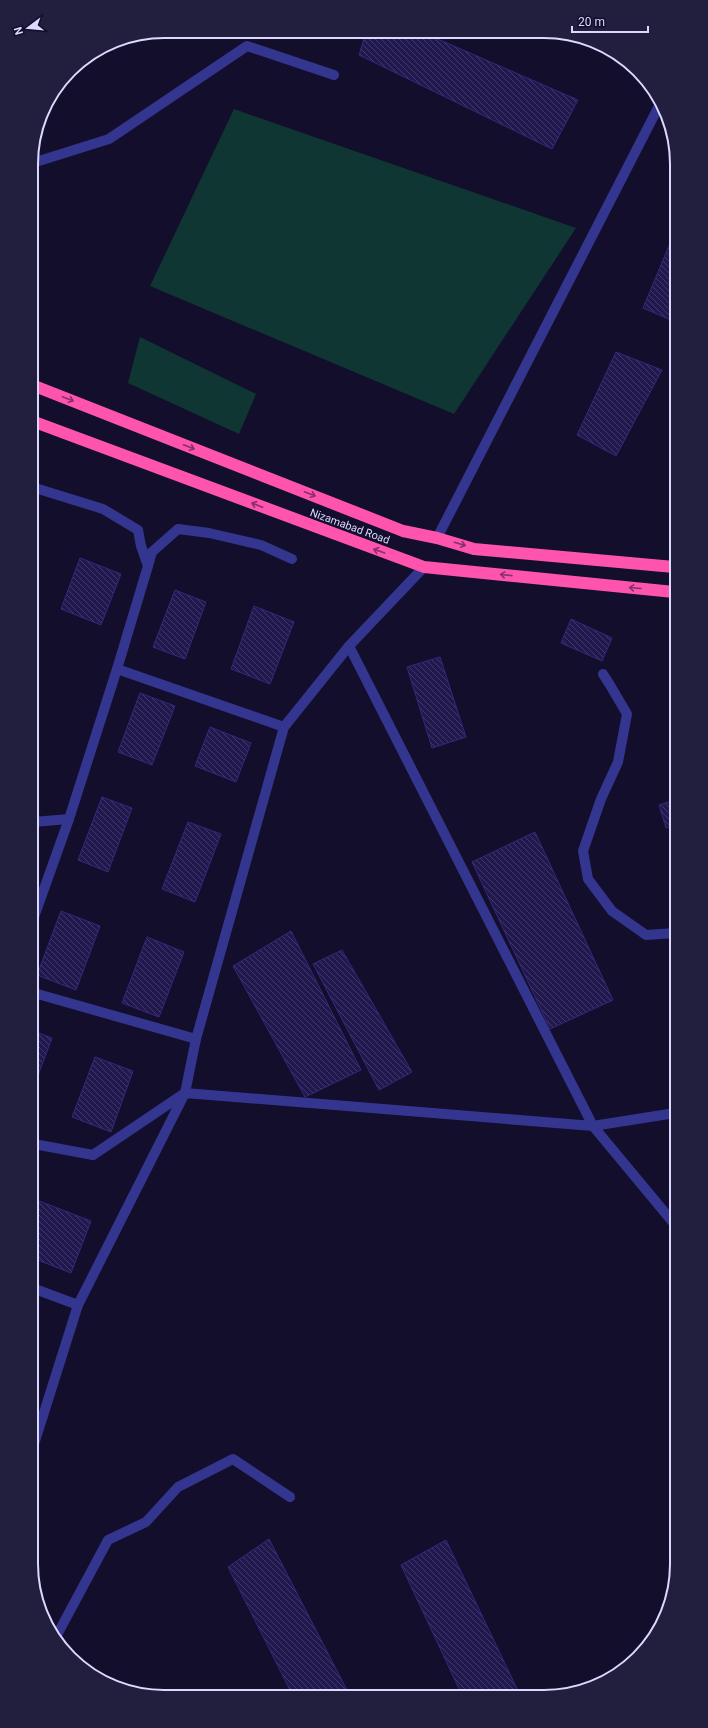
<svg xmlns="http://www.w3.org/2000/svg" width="708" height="1728" viewBox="0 0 708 1728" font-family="Roboto,sans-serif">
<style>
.green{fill:#103633}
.building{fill:url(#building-back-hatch);stroke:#35287d}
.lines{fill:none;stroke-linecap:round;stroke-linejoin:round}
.minor{stroke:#34358f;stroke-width:10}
.highway{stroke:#ff54ad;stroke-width:12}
.oneway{stroke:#88316c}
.labels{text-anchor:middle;stroke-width:4;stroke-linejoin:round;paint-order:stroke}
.street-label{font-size:11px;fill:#dbd9ff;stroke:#120e2c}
.rim{fill:none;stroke:#dbd9ff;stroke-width:2}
</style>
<defs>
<pattern id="building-back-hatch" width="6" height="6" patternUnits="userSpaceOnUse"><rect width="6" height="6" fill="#21184e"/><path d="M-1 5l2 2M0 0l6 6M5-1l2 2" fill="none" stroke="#413969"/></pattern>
</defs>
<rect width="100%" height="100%" fill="#120e2c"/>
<g class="green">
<polygon points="234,109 576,228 454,414 150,286"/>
<polygon points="140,337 256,394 239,434 128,383"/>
</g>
<g class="building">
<polygon points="366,32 424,33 578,100 552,149 359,55"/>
<polygon points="673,236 673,321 643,308"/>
<polygon points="616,352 662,370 616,456 577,435"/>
<polygon points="80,558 121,574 101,625 61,609"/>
<polygon points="175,590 206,602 185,659 153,647"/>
<polygon points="254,606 294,622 270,684 231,669"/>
<polygon points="571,619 612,638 602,661 561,643"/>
<polygon points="440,657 466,737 432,748 407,667"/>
<polygon points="140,693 175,706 152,765 118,752"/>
<polygon points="210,727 251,743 236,782 195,766"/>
<polygon points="102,797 132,808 108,872 78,860"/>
<polygon points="674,800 675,825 666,828 659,805"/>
<polygon points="188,822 221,834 195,902 162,889"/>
<polygon points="535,832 613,1000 550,1029 472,862"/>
<polygon points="61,911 100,926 76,990 37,975"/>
<polygon points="291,931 361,1070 305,1097 233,966"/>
<polygon points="147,937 184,952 159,1017 122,1003"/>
<polygon points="342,950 412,1072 379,1090 313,964"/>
<polygon points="34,1031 52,1038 34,1086"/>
<polygon points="95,1057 133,1071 111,1132 72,1117"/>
<polygon points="34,1199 91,1221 71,1273 35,1259"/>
<polygon points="269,1539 349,1694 292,1694 228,1567"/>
<polygon points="446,1540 519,1693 461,1693 401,1565"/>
</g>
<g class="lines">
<g class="minor">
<polyline points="31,155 39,161 109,139 247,46 334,75"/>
<polyline points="32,487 103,509 138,530 141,546 148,566 117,669 69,819 34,917"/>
<polyline points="437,538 661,102"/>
<polyline points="148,566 152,552 178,529 209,533 261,545 292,559"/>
<polyline points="424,567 349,646 593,1126 676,1226"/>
<polyline points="117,669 284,727"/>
<polyline points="603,674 610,685 627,714 618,762 601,799 583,851 588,879 612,911 646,935 675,933"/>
<polyline points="33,822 69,819"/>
<polyline points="34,993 196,1039"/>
<polyline points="34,1144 93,1155 185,1093 196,1039 284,727 349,646"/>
<polyline points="35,1289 78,1305"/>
<polyline points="35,1441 78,1305 185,1093 593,1126 675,1113"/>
<polyline points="57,1635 108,1540 146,1522 178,1487 233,1459 290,1497"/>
</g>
<g class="highway">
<polyline points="32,385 403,531 437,538 474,549 674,567"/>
<polyline points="32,421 424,567 674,592"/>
</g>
</g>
<defs><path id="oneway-shaft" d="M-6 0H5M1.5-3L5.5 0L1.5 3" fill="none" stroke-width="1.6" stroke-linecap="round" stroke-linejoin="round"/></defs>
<g class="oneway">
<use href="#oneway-shaft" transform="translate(68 399) rotate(21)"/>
<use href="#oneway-shaft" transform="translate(189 447) rotate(21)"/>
<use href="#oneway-shaft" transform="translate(310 494) rotate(21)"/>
<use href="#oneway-shaft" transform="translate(257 505) rotate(-159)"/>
<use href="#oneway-shaft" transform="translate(460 544) rotate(16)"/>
<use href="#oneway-shaft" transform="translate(379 551) rotate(-161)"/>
<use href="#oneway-shaft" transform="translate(506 575) rotate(-174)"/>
<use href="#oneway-shaft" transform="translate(635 588) rotate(-175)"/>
</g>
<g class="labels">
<g class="street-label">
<text transform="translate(350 526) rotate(20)" y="4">Nizamabad Road</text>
</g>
</g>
<path d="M0 0H708V1728H0ZM164 38H544A126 126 0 0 1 670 164V1564A126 126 0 0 1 544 1690H164A126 126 0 0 1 38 1564V164A126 126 0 0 1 164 38Z" fill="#221e3d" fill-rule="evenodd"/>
<path class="rim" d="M164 38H544A126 126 0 0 1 670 164V1564A126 126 0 0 1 544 1690H164A126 126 0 0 1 38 1564V164A126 126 0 0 1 164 38Z"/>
<g transform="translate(28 28) rotate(254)" stroke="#120e2c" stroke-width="3" paint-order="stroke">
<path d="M0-3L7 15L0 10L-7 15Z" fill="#dbd9ff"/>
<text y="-6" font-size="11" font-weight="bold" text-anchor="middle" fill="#dbd9ff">N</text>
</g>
<path d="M572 26v6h76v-6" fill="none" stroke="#dbd9ff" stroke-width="2"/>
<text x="578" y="26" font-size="12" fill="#dbd9ff" stroke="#120e2c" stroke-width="3" paint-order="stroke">20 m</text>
</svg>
